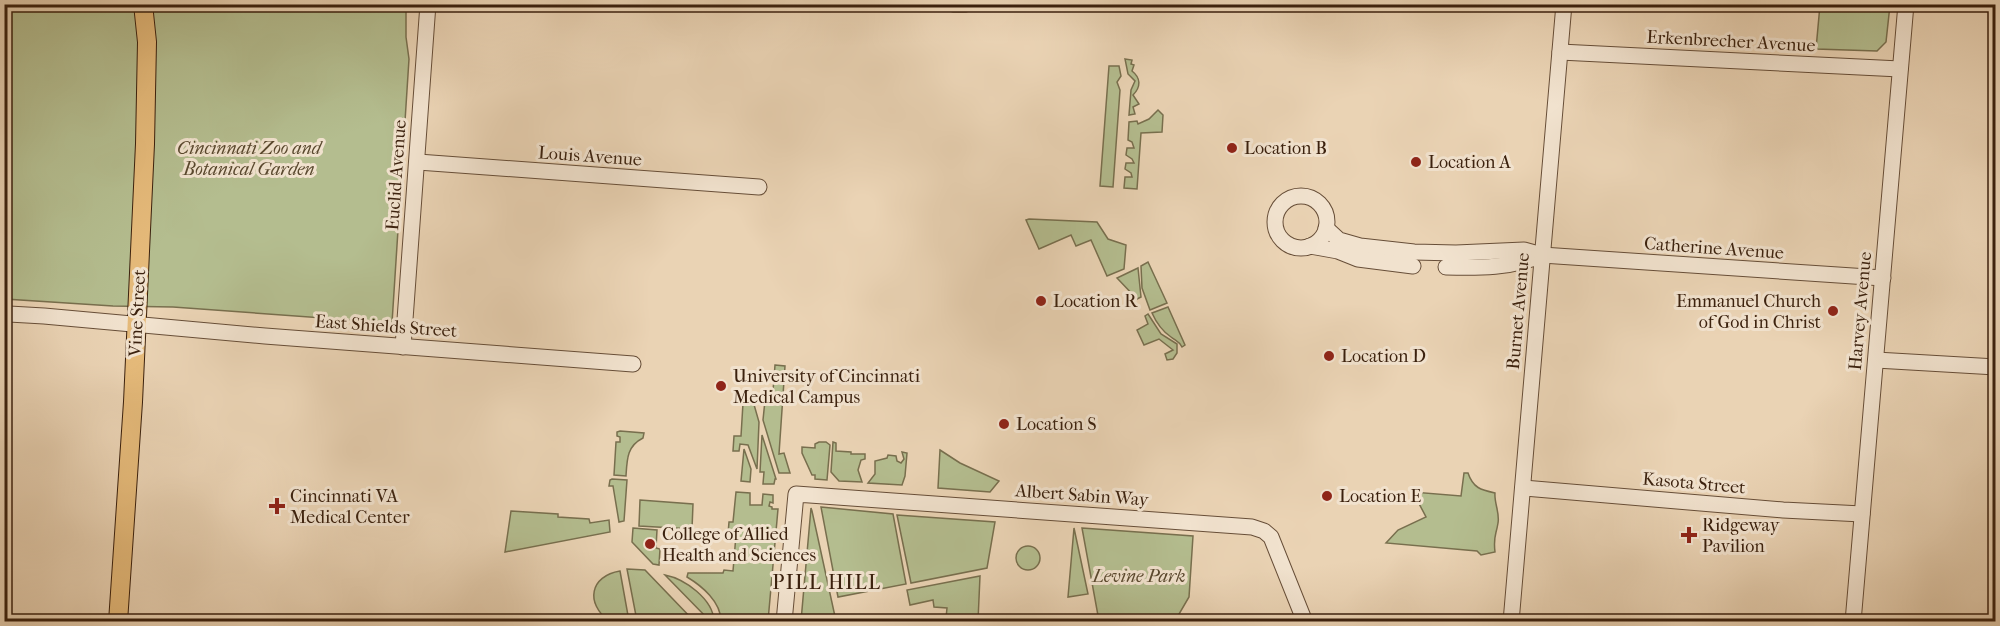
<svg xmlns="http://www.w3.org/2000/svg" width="2000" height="626" viewBox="0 0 2000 626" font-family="'IM FELL French Canon',serif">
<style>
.green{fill:#b4bd8f;stroke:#786f4e;stroke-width:1.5}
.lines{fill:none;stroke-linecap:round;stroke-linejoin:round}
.minor-casing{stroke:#674e38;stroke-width:17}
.major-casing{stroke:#3b210e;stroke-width:20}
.minor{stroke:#f1e2ce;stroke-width:15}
.major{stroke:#e5ba7a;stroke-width:18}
.poi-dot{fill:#8f2418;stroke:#f1e2ce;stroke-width:2}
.labels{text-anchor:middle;stroke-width:6;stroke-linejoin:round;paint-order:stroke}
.street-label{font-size:18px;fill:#3b210e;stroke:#f1e2ce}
.park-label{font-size:18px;font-style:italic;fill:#59482e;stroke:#f1e2ce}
.poi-label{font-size:18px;fill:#3b210e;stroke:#f1e2ce;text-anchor:start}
.neighbourhood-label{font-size:20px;letter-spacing:1.5px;fill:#3b210e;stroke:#f1e2ce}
</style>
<rect width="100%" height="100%" fill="#ead3b4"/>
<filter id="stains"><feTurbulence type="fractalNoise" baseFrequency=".00333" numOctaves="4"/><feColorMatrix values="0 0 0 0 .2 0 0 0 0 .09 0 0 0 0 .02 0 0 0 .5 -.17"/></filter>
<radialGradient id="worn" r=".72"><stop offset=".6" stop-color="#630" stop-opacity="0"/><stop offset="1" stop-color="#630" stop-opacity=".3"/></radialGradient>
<g class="green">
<polygon points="4,5 406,5 406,37 409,59 392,323 173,307 113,306 5,299"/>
<polygon points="1820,5 1890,5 1886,42 1877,51 1816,49"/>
<path d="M1125,59L1132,60L1131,64L1134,65L1132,71C1141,78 1141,87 1133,95L1139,104L1133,107L1135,114L1129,115L1131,90L1135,81L1128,74Z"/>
<polygon points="1109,66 1119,66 1121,76 1117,82 1120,90 1113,187 1100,186"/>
<polygon points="1158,110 1163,115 1162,132 1141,133 1137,189 1124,188 1125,177 1132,177 1131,173 1125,169 1126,163 1134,163 1132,159 1126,155 1127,148 1134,148 1132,142 1128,140 1129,122 1137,121 1138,124 1149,119"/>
<polygon points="1029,219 1097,222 1108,239 1126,245 1124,269 1107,276 1091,240 1076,246 1071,235 1039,249 1026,220"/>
<polygon points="1148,262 1167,303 1150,310 1142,288 1141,266"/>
<polygon points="1138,268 1141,297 1137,299 1117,278"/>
<path d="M1168,307L1185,345L1182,347C1179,341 1176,341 1171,337C1162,331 1156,322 1152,313Z"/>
<polygon points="1148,314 1161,334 1177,344 1177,353 1173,359 1167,360 1165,354 1173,350 1159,339 1144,345 1137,330 1148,324 1145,316"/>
<polygon points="775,365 785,366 779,454 784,453 790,473 779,473 763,420 766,391 773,391"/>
<polygon points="739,393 751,394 759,422 757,469 748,445 740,444 739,451 733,451 734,436 741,436 743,403 739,403"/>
<path d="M620,431L644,433L643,438C627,446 627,459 626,476L614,475L616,442H620V437L617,436V432Z"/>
<polygon points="762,435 776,479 775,479 774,484 763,484 764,472 760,472"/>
<polygon points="819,442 826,442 830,445 827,480 815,479 815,475 812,475 802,453 802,447 815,448 815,444"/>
<polygon points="833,442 836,443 836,451 851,452 851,454 865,454 865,459 861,460 858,470 862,482 839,481 831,472"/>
<polygon points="744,449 751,469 750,482 741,481"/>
<polygon points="940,450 960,463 999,481 990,492 938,488"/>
<polygon points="902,452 907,453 905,476 902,485 868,483 875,474 875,461 887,458 888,455 896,456 897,461 901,463 904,459"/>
<path d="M1464,473H1468C1473,488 1481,490 1495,493C1494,503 1500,513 1498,523C1496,536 1493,536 1495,552L1481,555L1477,551L1386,543L1398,530L1426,517L1413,492L1461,496Z"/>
<polygon points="612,479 627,480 624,521 619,522 613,486 609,486 610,480"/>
<path d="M736,492L750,493V505H762L763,494L773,495V503L770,502L769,506L772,507V509H778L768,621H721C721,602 702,586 687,577L688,573H723L724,570L733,571L736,535L728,534L729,522H733Z"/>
<polygon points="640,500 693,504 692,529 639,526"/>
<polygon points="821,507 893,514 906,584 838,597"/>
<polygon points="811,508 812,511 836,621 801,621"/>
<polygon points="511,511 558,514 558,517 589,519 590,523 609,520 610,532 505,552"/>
<polygon points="897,515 995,522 987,568 911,583"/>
<polygon points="633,528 657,530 656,548 660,549 659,565 653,564 632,542"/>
<polygon points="1074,528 1088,594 1068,597"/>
<polygon points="1082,528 1193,536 1189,597 1175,621 1099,621"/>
<circle cx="1028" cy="558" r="12"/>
<polygon points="627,569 645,570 694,621 637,621"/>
<path d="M620,571L629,621H609C585,603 590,576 620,571Z"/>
<path d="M665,575C685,579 713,599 714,621H710Z"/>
<polygon points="980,576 978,621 946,618 947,608 934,607 933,600 910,605 907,590"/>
</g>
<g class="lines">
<defs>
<g id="minor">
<polyline points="953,4 966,4"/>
<polyline points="1560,52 1900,69"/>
<polyline points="418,162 759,187"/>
<circle cx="1301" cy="222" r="26"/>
<polyline points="1326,228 1339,240 1360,246 1414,252 1456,253 1524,250 1542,255 1883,278"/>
<polyline points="1310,246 1338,251 1358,259 1413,266"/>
<path d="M1446,267C1479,268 1512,268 1542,255"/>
<polyline points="4,317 9,314 44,316 265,336 633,364"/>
<polyline points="403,347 428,4"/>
<polyline points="1876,360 1996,367"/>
<polyline points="1523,488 1783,510 1862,514"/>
<polyline points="784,622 796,494 1252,527 1264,531 1271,537 1305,622"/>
<polyline points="1511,622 1564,4"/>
<polyline points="1853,622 1906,4"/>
</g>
<polyline id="major" points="118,622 133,402 145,144 147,42 143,4"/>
</defs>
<use href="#minor" class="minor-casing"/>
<use href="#major" class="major-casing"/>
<use href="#minor" class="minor"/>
<use href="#major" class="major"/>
</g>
<g class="poi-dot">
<circle cx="1232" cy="148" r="6"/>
<circle cx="1416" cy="162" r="6"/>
<circle cx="1041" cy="301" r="6"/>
<circle cx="1833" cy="311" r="6"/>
<circle cx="1329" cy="356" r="6"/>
<circle cx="721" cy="386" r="6"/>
<circle cx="1004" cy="424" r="6"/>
<circle cx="1327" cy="496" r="6"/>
<path d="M274 497h6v6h6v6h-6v6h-6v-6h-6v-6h6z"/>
<path d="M1686 526h6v6h6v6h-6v6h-6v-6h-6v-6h6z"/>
<circle cx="650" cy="544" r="6"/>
</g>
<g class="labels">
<g class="street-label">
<text transform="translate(1731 41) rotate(3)" y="6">Erkenbrecher Avenue</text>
<text transform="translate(590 156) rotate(4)" y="6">Louis Avenue</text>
<text transform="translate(396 175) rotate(-86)" y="6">Euclid Avenue</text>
<text transform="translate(1714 248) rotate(4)" y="6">Catherine Avenue</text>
<text transform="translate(1518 311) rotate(-85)" y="6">Burnet Avenue</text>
<text transform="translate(1860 311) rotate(-85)" y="6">Harvey Avenue</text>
<text transform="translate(137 313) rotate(-87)" y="6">Vine Street</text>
<text transform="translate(386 326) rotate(4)" y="6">East Shields Street</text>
<text transform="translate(1694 483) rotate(5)" y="6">Kasota Street</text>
<text transform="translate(1082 495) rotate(4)" y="6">Albert Sabin Way</text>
</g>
<g class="park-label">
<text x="249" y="154">Cincinnati Zoo and<tspan x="249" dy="21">Botanical Garden</tspan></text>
<text x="1139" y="582">Levine Park</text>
</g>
<g class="poi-label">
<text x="1244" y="154">Location B</text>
<text x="1428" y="168">Location A</text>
<text x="1053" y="307">Location R</text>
<text x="1821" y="307" text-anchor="end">Emmanuel Church<tspan x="1821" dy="21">of God in Christ</tspan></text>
<text x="1341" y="362">Location D</text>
<text x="733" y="382">University of Cincinnati<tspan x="733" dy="21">Medical Campus</tspan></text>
<text x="1016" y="430">Location S</text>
<text x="290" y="502">Cincinnati VA<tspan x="290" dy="21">Medical Center</tspan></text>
<text x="1339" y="502">Location E</text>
<text x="1702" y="531">Ridgeway<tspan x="1702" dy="21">Pavilion</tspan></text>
<text x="662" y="540">College of Allied<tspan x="662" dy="21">Health and Sciences</tspan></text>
</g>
<g class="neighbourhood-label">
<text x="827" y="589">PILL HILL</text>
</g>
</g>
<rect width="2000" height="626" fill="none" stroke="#ead3b4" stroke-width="24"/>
<rect x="6" y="6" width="1988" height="614" fill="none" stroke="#3b210e" stroke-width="3"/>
<rect x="12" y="12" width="1976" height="602" fill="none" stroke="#3b210e" stroke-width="1.5"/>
<rect width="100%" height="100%" filter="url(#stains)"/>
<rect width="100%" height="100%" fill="url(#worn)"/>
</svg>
